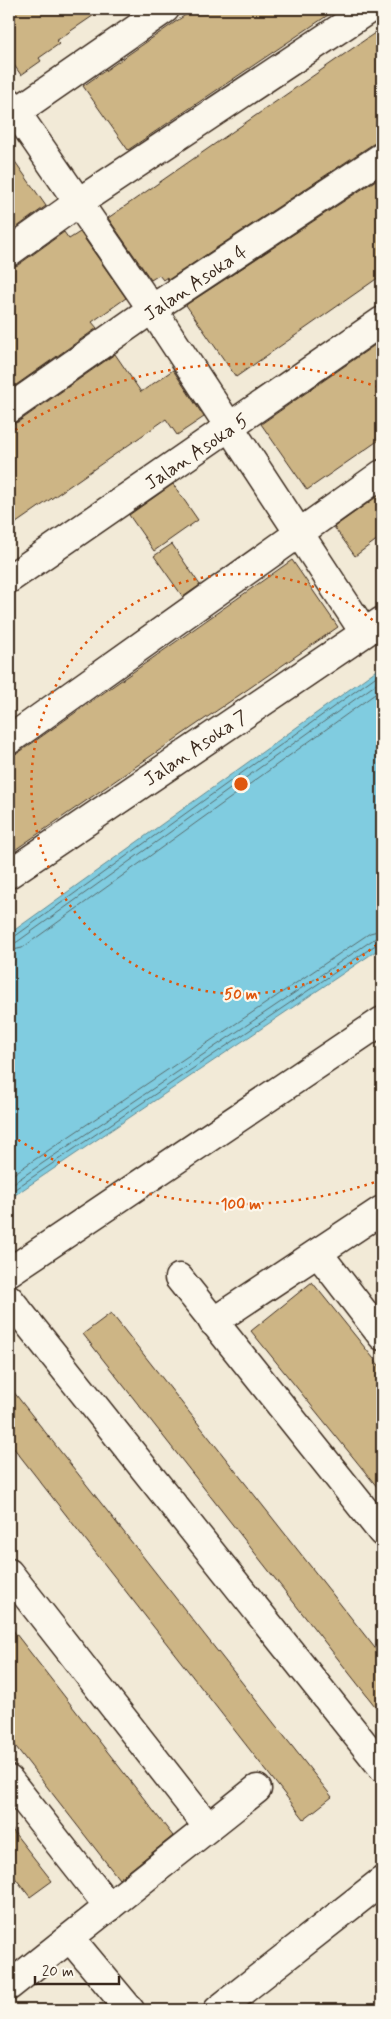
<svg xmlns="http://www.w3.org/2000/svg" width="391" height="2019" viewBox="0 0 391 2019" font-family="Mynerve,sans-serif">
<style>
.water{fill:#80cce0;stroke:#648b92}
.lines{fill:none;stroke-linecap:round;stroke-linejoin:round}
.shore{stroke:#576b6c;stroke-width:1}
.building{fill:#cdb585;stroke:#3b2a1e}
.minor-casing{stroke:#3b2a1e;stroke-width:31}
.minor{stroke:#fbf7ec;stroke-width:28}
.ring{fill:none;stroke:#df570d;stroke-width:2.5;stroke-dasharray:2.5 5}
.labels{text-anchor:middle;stroke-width:4.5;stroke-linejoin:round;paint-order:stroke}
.street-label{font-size:19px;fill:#3b2a1e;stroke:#fbf7ec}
.centre{fill:#df570d;stroke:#fbf7ec;stroke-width:2.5}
.ring-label{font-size:15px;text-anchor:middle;font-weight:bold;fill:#df570d;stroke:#fbf7ec;stroke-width:4.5;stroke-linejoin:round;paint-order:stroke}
</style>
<rect width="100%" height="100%" fill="#f2ead7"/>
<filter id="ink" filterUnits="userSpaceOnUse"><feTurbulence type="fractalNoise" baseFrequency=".02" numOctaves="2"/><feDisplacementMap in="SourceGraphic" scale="10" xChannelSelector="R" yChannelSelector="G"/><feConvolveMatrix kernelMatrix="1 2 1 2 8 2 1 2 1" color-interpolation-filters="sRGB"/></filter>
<g filter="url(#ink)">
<polygon class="water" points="382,666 382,947 9,1199 9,934"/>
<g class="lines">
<g class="shore">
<polyline points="9,938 14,937 382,672"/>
<polyline points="9,944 17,942 382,680"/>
<polyline points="9,951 22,948 382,689"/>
<polyline points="9,1177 370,933 382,930"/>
<polyline points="9,1186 374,939 382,937"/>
<polyline points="9,1193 377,944 382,943"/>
</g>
</g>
<g class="building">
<polygon points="9,9 103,9 56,41 59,44 39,58 41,61 21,75 9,58"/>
<polygon points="194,9 337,9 128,150 83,86"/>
<polygon points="382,28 382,142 373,144 168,280 167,277 163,280 159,275 151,280 108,218"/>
<polygon points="9,153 46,206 9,233"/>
<polygon points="382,176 382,275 236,377 186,305"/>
<polygon points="64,232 69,239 80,232 126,298 92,322 97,328 9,390 9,267 18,265"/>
<polygon points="382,340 382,438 307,490 261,424"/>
<polygon points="115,354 141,392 173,370 204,417 177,435 166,419 9,528 9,424 18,422"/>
<polygon points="173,484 198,520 154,551 129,515"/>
<polygon points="382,493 382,536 355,556 334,527"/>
<polygon points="172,544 200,585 183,597 154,556"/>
<polygon points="292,560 338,627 9,854 9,755 18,753"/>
<polygon points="312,1282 382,1369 382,1493 251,1331"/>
<polygon points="111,1313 382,1657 382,1715 83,1334"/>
<polygon points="9,1386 332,1797 304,1819 9,1442"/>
<polygon points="9,1625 173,1836 119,1879 9,1738"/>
<polygon points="9,1826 52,1881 30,1897 9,1870"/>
</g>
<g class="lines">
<defs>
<g id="minor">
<polyline points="9,102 152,309 364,632"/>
<polyline points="9,117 165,9"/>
<polyline points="9,252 79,202 369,9"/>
<polyline points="9,409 152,309 382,157"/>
<polyline points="9,579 382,321"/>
<polyline points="9,740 382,474"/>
<polyline points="9,874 382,621"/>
<polyline points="318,1253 382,1336"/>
<polyline points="9,1272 382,1021"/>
<polyline points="179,1278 382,1532"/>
<polyline points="9,1299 382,1767"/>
<polyline points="213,1322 382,1210"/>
<polyline points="9,1573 208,1827"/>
<polyline points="9,1780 109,1907"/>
<polyline points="70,1938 130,2010"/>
<polyline points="9,1986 257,1789"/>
<polyline points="218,2010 382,1881"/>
</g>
</defs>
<use href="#minor" class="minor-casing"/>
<use href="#minor" class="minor"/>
</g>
</g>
<g class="ring">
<path d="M382 940A210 210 0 1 1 382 628"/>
<path d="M381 1180A420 420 0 0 1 9 1134M9 434A420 420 0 0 1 381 388"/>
</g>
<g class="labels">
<g class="street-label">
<text transform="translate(195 282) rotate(-34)" y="7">Jalan Asoka 4</text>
<text transform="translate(196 451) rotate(-34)" y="7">Jalan Asoka 5</text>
<text transform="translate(195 747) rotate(-34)" y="7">Jalan Asoka 7</text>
</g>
</g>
<circle cx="241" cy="784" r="8" class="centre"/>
<g class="ring-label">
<text x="241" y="999">50 m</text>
<text x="241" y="1209">100 m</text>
</g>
<rect width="391" height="2019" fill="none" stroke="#fbf7ec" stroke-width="30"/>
<rect x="15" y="15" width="361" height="1989" fill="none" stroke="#3b2a1e" stroke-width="2" filter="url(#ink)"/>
<path d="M35 1976v8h84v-8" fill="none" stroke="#3b2a1e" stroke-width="2.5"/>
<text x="42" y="1976" font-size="15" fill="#3b2a1e" stroke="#fbf7ec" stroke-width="4" paint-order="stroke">20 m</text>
</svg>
